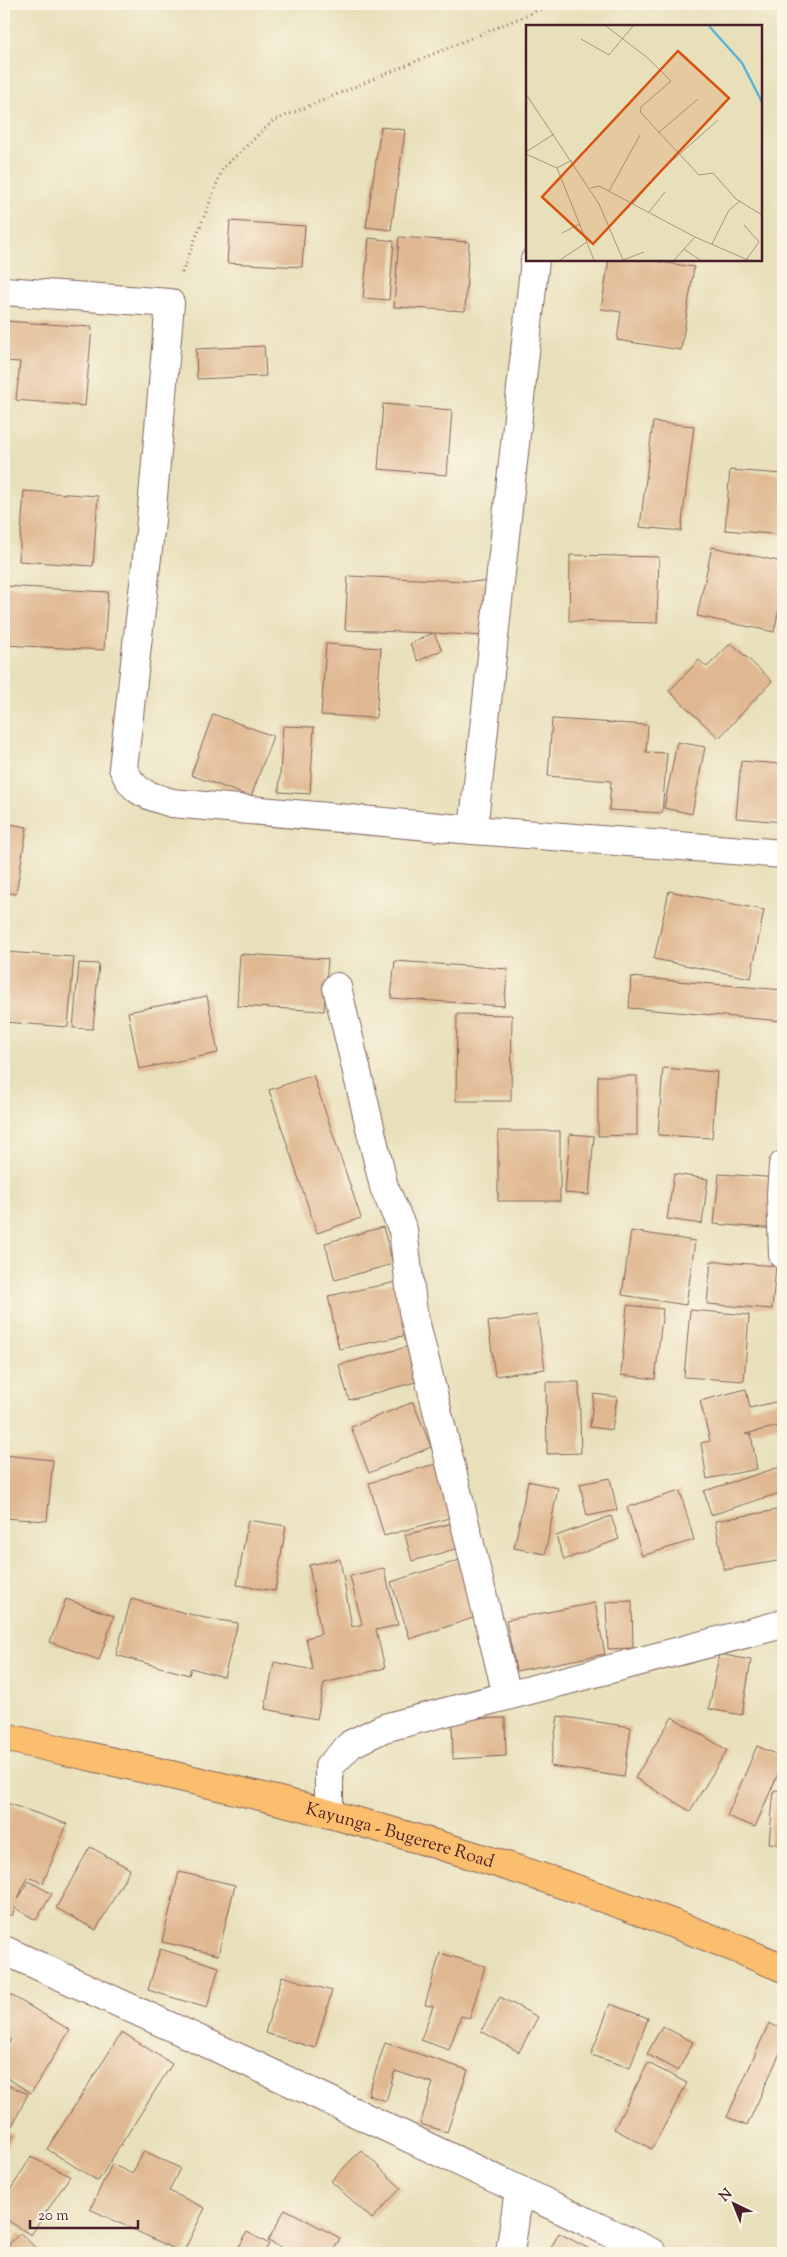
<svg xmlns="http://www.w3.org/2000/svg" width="787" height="2257" viewBox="0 0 787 2257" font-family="'Sorts Mill Goudy',serif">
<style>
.building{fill:#dfb790}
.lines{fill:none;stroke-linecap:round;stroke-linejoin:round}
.minor-casing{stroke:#81635d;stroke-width:30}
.major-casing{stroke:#81635d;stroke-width:30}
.path{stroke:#81635d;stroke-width:3;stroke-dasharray:1 4;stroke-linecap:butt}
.minor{stroke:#fff;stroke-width:28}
.major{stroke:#fbbe6e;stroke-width:28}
.labels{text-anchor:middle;stroke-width:4.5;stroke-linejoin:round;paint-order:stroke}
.street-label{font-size:18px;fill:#4a1f2b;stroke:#fcf5e5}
.inset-river{fill:none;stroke:#5cb5d9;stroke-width:2.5}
.inset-road{fill:none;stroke:#a99381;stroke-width:1}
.view{fill:#d8530f;fill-opacity:0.15;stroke:#d8530f;stroke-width:2.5}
.inset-edge{fill:none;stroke:#4a1f2b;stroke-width:2.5}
</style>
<rect width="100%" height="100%" fill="#fcf5e5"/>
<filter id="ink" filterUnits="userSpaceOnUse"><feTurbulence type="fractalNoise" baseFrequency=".02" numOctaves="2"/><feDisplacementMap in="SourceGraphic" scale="10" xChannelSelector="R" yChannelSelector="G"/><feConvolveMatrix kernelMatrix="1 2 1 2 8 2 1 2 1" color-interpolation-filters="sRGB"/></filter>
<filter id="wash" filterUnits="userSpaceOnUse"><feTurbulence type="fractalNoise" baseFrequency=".0096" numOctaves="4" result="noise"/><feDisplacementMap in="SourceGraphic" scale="20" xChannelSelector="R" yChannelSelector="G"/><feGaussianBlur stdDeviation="1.12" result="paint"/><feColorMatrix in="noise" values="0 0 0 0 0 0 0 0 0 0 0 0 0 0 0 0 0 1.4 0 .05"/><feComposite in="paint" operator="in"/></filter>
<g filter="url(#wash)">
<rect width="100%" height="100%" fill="#e8e0ba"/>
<g id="blocks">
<g class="building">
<polygon points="381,127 405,130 391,230 366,227"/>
<polygon points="230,221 305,226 302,267 227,263"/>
<polygon points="399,237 469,242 465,311 394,307"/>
<polygon points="369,238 394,241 389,300 363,298"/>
<polygon points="609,260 646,260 694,267 681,350 617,340 621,312 601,309"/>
<polygon points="4,321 92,327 85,406 16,400 20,362 4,361"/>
<polygon points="264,346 266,376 197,379 196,349"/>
<polygon points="383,404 452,410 447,475 378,469"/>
<polygon points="653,422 694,426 681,531 640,527"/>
<polygon points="730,470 783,474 783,535 725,530"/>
<polygon points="24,491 98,496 93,566 19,561"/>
<polygon points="712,547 783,562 783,591 774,632 697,616"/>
<polygon points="570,555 659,557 657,623 569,621"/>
<polygon points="348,576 488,582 485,636 434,633 442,650 418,661 410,644 433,633 345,630"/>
<polygon points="4,586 108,592 104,650 4,645"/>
<polygon points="731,643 772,681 719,738 669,691 699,660 707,667"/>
<polygon points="326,644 381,648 376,718 321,715"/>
<polygon points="213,714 273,736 251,797 191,775"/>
<polygon points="552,719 648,725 646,752 667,753 662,813 609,810 611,781 548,776"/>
<polygon points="283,726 314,727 310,794 279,792"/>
<polygon points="677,742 705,747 692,814 664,808"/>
<polygon points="741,761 783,764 783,822 736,818"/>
<polygon points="4,823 27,827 16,894 4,892"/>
<polygon points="669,891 764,910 751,978 654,959"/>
<polygon points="7,952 74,957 68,1027 4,1022 4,988"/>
<polygon points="240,954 328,959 324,1011 237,1006"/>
<polygon points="395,961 508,969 504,1006 391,998"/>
<polygon points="79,963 99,964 93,1029 73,1028"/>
<polygon points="631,977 783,990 783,1021 629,1008"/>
<polygon points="207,996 218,1053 139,1069 128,1012"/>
<polygon points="457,1014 512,1015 511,1101 456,1101"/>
<polygon points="663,1068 717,1072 712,1138 658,1135"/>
<polygon points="313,1075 361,1218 317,1233 269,1090"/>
<polygon points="598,1076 637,1076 637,1135 598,1136"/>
<rect x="498" y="1131" width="62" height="70"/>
<polygon points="570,1134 594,1136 589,1195 565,1193"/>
<polygon points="674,1174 708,1179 702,1224 667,1219"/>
<polygon points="719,1174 781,1178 777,1229 714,1224"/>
<polygon points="383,1227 393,1264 335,1280 325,1243"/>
<polygon points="631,1231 695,1241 686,1305 622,1295"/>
<polygon points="711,1261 776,1266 772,1309 707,1304"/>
<polygon points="397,1282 408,1335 339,1349 328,1296"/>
<polygon points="627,1305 663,1309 655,1379 621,1375"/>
<polygon points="690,1310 749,1315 744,1381 684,1377"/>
<polygon points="537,1315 545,1369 495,1376 488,1322"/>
<polygon points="414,1345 423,1380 349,1400 339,1365"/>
<polygon points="546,1382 579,1382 581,1453 547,1454"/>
<polygon points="746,1389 750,1408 783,1400 783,1425 745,1434 751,1434 757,1469 707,1479 701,1443 710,1441 700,1401"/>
<polygon points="594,1394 617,1397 612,1430 590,1427"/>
<polygon points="413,1402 431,1447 369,1473 351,1427"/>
<polygon points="4,1455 53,1460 47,1521 4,1518"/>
<polygon points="442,1462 456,1516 384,1536 369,1483"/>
<polygon points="783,1466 783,1492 711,1515 704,1491"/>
<polygon points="610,1478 617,1510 587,1516 580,1484"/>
<polygon points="528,1481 558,1488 545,1554 514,1548"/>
<polygon points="680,1491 694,1540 642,1556 627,1507"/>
<polygon points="783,1509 783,1560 724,1570 715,1521"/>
<polygon points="611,1516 619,1539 564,1560 556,1536"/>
<polygon points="248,1520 286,1526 275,1591 237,1585"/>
<polygon points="453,1523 459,1548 412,1561 405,1535"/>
<polygon points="340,1559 352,1627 362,1624 350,1576 384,1568 398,1625 376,1630 385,1668 324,1683 317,1719 265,1709 274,1662 313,1670 306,1638 321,1634 309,1565"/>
<polygon points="463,1559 482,1615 410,1639 391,1582"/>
<polygon points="66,1599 114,1616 99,1660 50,1642"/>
<polygon points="131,1599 205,1618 238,1623 224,1677 191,1668 189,1675 116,1655"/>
<polygon points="632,1601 633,1648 608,1649 606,1602"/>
<polygon points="595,1603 605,1654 516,1671 506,1620"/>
<polygon points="719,1654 751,1660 742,1715 709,1709"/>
<polygon points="558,1716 631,1727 624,1777 550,1766"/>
<polygon points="672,1717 727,1750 690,1811 635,1778"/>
<polygon points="505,1718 506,1756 453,1759 452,1719"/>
<polygon points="757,1746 783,1757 783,1762 755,1827 727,1816"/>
<polygon points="774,1790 783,1791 783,1845 769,1843"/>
<polygon points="4,1802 67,1824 43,1883 27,1877 18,1899 29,1881 52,1894 36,1920 15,1908 12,1916 4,1913"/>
<polygon points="90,1847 130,1869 96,1930 56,1908"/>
<polygon points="179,1872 235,1885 218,1955 162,1942"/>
<polygon points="160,1949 219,1967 207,2008 148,1990"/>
<polygon points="440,1953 485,1966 470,2018 461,2016 449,2050 421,2040 433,2006 425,2005"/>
<polygon points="282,1976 332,1991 315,2048 265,2033"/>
<polygon points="4,1991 70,2030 31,2093 4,2076 4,2052 11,2040 4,2035"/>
<polygon points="500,1997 538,2017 519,2052 481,2031"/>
<polygon points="610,2004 648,2018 630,2068 591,2055"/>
<polygon points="769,2023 783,2030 783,2046 747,2126 727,2117"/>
<polygon points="662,2026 693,2042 678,2071 647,2054"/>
<polygon points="122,2032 172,2064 98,2181 47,2149"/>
<polygon points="385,2043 468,2070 447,2132 420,2124 433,2083 395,2071 386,2101 368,2095"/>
<polygon points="648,2063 687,2083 652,2149 614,2129"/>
<polygon points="5,2084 28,2094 12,2126 4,2123"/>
<polygon points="4,2129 14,2135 4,2152"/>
<polygon points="361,2150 401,2188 372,2219 331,2181"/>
<polygon points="144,2151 180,2168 169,2191 205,2208 183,2253 90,2209 112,2164 132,2174"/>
<polygon points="31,2157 70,2176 31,2235 4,2218 4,2200"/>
<polygon points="285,2209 340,2238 332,2253 292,2253 268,2241"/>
<polygon points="247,2232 269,2244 264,2253 236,2253"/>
<polygon points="20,2233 41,2253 4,2253 4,2250"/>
<polygon points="559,2233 597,2253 548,2253"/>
</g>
</g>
</g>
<g filter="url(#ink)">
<use href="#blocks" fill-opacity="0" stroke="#81635d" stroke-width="1"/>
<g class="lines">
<defs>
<g id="minor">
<path d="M4,291L170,303L150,531L123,768C134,794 147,795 172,803L473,830L783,854"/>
<polyline points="473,830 535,260"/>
<polyline points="337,987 384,1187 403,1230 413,1312 507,1695"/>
<polyline points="783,1165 781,1195 783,1255"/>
<polyline points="329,1814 329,1767 351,1744 384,1728 783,1624"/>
<polyline points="4,1950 252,2064 653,2253"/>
<polyline points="510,2253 519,2190"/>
</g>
<g id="major">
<path id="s1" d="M4,1737C112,1762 223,1785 330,1814C484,1856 637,1905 783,1968"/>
</g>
</defs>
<use href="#minor" class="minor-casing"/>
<use href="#major" class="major-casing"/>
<polyline class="path" points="182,273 223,168 273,121 541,9 541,4"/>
<use href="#minor" class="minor"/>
<use href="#major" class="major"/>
</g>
</g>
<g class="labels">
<g class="street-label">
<text dy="6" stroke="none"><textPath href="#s1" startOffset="408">Kayunga - Bugerere Road</textPath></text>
</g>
</g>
<g transform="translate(526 25)">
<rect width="236" height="236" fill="#e8e0ba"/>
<path class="inset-river" d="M183,1L216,38L236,77"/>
<path class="inset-road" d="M80,1L123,34L145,56L114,83L115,88L173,150L187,148L210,174L236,190M55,14L83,30L107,1M0,69L73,179L97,235M132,108L172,74M0,127L28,109M0,129L31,143L46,135M31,143L68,235M64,163L73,161L169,212L222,235M83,166L114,110M107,179L130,150L192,95M123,187L139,167M218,200L233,217L220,235M36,208L54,199M186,219L203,185L214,176M158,224L174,235M34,235L61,217M97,235L118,227M148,235L169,212"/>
<path class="view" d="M152,26L203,73L67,219L16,172Z"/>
<rect width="236" height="236" class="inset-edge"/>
</g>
<rect width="787" height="2257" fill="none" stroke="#fcf5e5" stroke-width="20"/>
<g transform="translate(734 2204) rotate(317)" stroke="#fcf5e5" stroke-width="4" paint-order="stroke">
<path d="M0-4L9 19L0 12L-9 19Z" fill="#4a1f2b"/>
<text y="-8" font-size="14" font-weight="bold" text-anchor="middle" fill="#4a1f2b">N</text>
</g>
<path d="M30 2220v8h108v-8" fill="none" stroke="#4a1f2b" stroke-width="2.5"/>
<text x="38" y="2220" font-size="15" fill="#4a1f2b" stroke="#fcf5e5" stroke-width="4" paint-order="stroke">20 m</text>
</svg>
